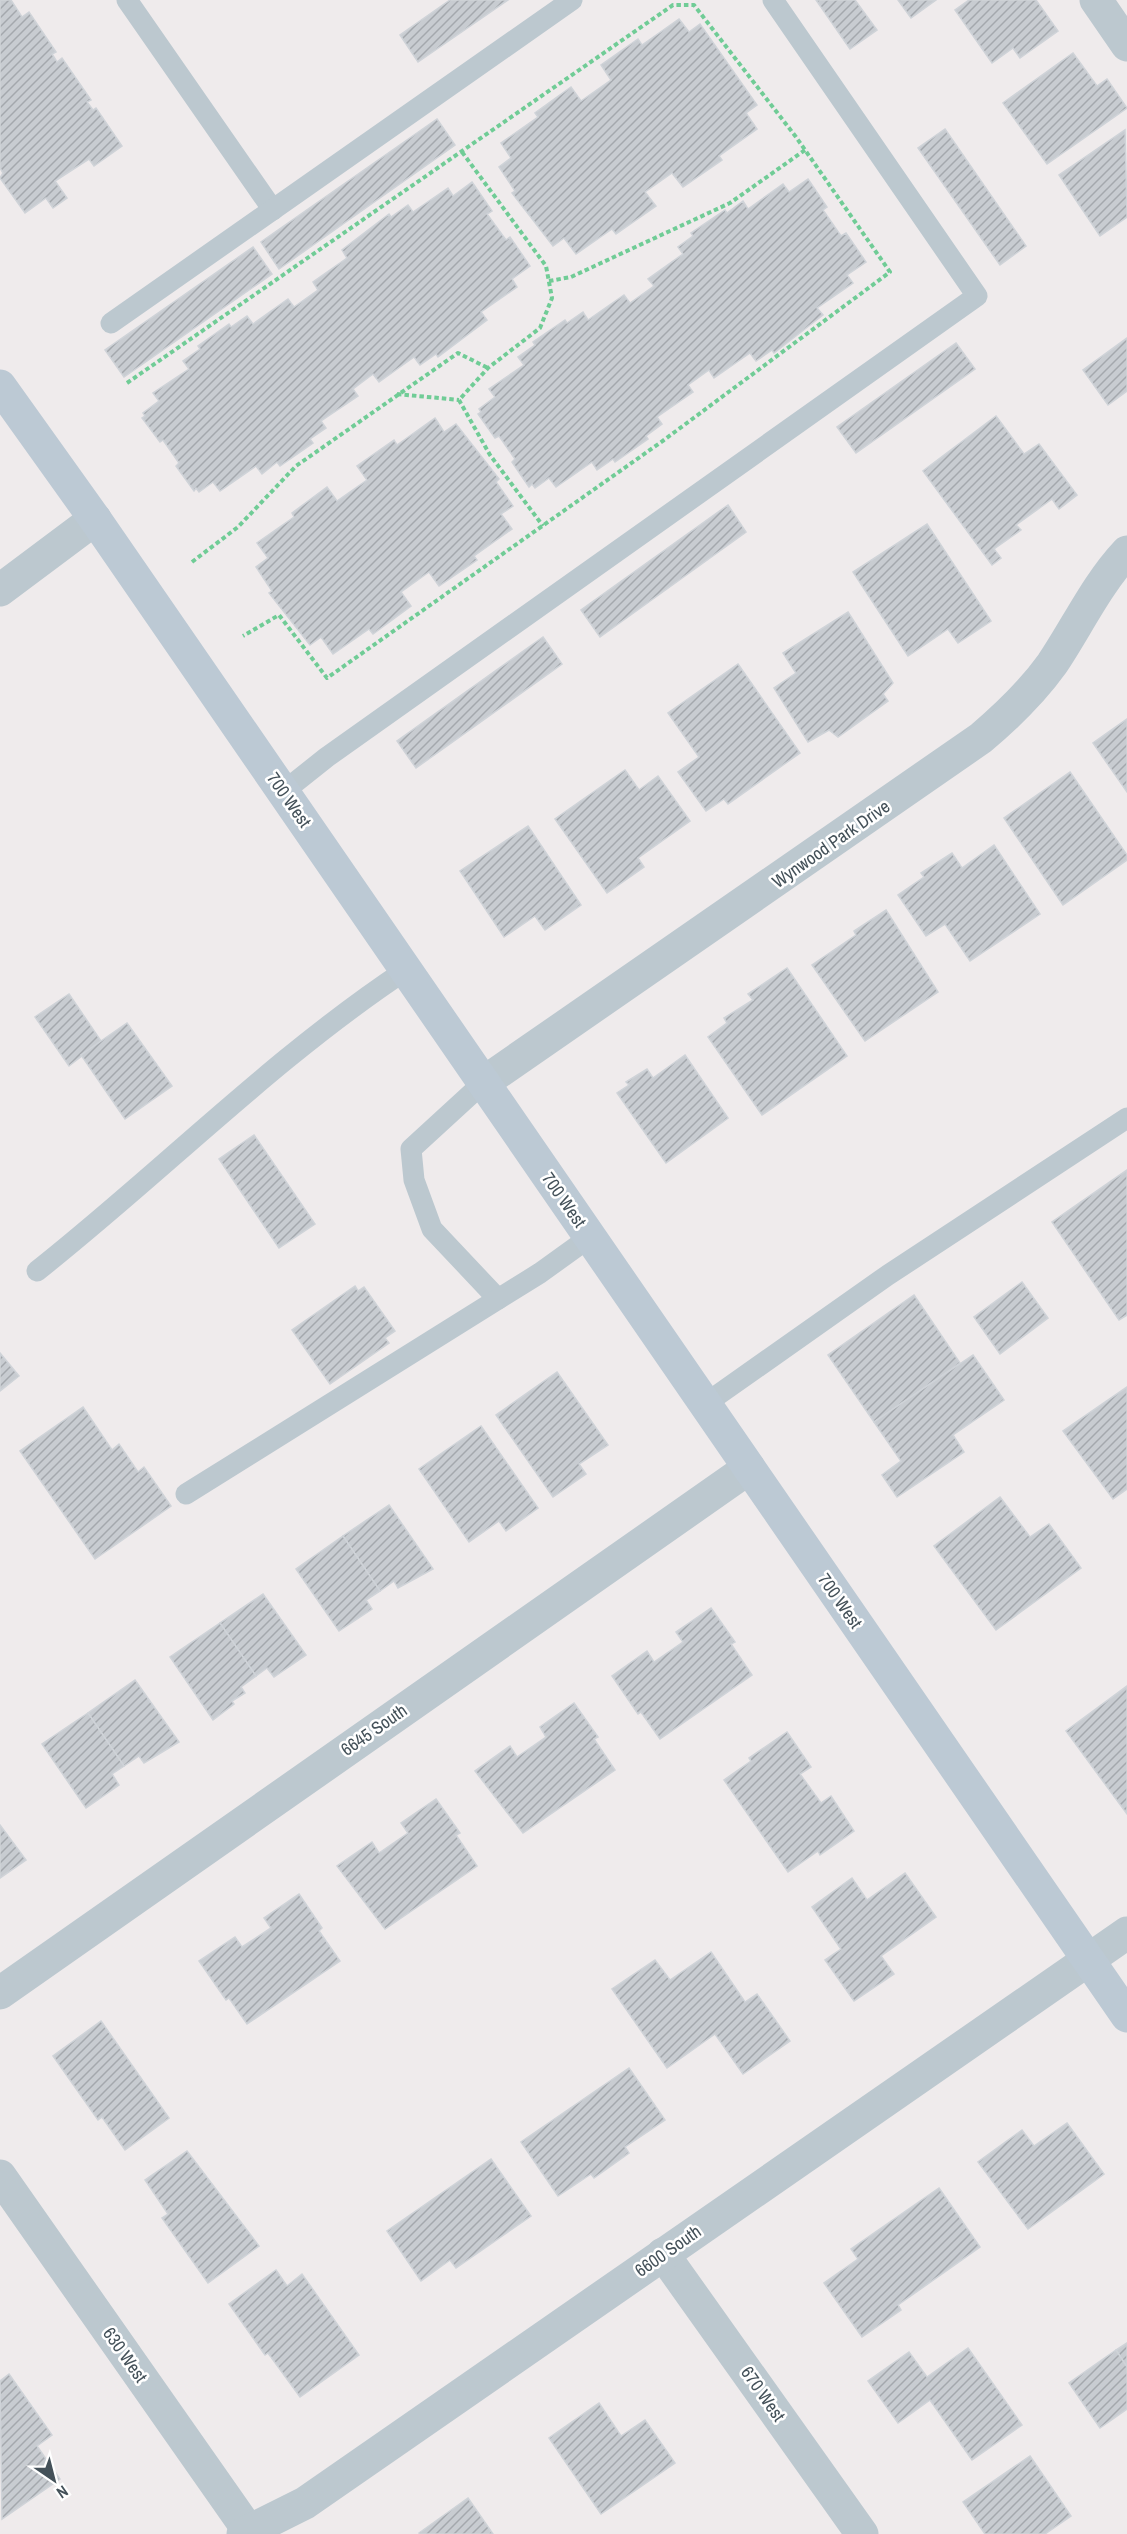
<svg xmlns="http://www.w3.org/2000/svg" width="1127" height="2534" viewBox="0 0 1127 2534" font-family="'Archivo Narrow',sans-serif">
<style>
.building{fill:url(#building-hatch);stroke:#cfd3d8;stroke-width:1.5}
.lines{fill:none;stroke-linecap:round;stroke-linejoin:round}
.path{stroke:#70cc96;stroke-width:4;stroke-dasharray:4.5 3;stroke-linecap:butt}
.service{stroke:#bcc8cf;stroke-width:21}
.minor{stroke:#bcc8cf;stroke-width:33}
.secondary{stroke:#bcc9d4;stroke-width:33}
.labels{text-anchor:middle;stroke-width:5;stroke-linejoin:round;paint-order:stroke}
.street-label{font-size:18px;fill:#445159;stroke:#fff}
</style>
<defs>
<pattern id="building-hatch" width="6" height="6" patternUnits="userSpaceOnUse" patternTransform="scale(1.5)"><rect width="6" height="6" fill="#c8ccd1"/><path d="M-1 1l2-2M0 6l6-6M5 7l2-2" fill="none" stroke="#a4a8ad"/></pattern>
</defs>
<rect width="100%" height="100%" fill="#efebec"/>
<g class="building">
<polygon points="0,0 11,0 22,17 29,12 56,52 52,54 57,62 62,58 91,100 87,102 93,110 96,108 122,146 94,166 89,159 55,181 67,198 53,208 46,198 25,213 0,178 3,173 0,168"/>
<polygon points="450,0 508,0 418,62 400,35"/>
<polygon points="816,0 855,0 877,30 850,49"/>
<polygon points="898,0 936,0 911,18"/>
<polygon points="969,0 1036,0 1058,31 1020,58 1013,48 992,63 955,10"/>
<polygon points="679,19 689,32 700,24 757,105 746,113 757,129 719,156 722,160 683,187 672,173 645,192 656,206 616,234 612,229 576,254 564,238 553,246 512,193 515,191 499,167 511,158 501,143 538,117 535,113 571,87 581,101 611,80 601,65 638,39 642,45"/>
<polygon points="1073,53 1097,86 1107,79 1127,108 1047,164 1003,103"/>
<polygon points="437,119 455,145 279,269 261,242"/>
<polygon points="945,129 1026,246 1000,265 918,148"/>
<polygon points="1125,130 1127,217 1100,236 1059,175"/>
<polygon points="808,179 827,207 823,210 841,236 846,233 866,262 847,275 853,283 817,308 823,315 774,353 772,350 756,361 750,353 714,378 709,370 688,385 693,392 657,417 662,424 646,436 648,439 615,462 613,459 597,470 592,462 556,487 549,478 535,488 532,484 529,487 512,462 515,459 499,436 495,438 478,414 481,412 479,409 495,397 489,389 524,365 518,357 535,345 533,342 565,320 567,323 583,312 588,320 624,295 630,303 654,286 648,279 683,254 678,247 693,236 691,233 725,210 727,213 743,201 748,209 783,184 789,192"/>
<polygon points="472,182 492,211 487,214 506,240 510,237 530,266 512,279 517,287 481,312 487,320 438,357 436,354 420,365 414,357 379,382 373,374 353,389 358,396 321,421 326,428 310,439 313,443 280,466 277,462 262,474 256,466 220,491 213,482 199,492 196,488 194,491 176,466 179,463 163,440 160,442 142,418 145,416 143,413 159,401 153,393 189,369 183,361 200,349 198,346 229,324 231,327 247,316 253,324 288,299 294,307 318,290 313,282 347,258 342,250 389,214 391,217 408,205 413,212 448,188 453,196"/>
<polygon points="253,247 272,274 124,377 105,350"/>
<polygon points="1127,338 1127,391 1108,405 1083,370"/>
<polygon points="956,343 975,369 856,453 837,427"/>
<polygon points="996,416 1024,454 1039,444 1077,495 1059,509 1052,499 1016,525 1021,530 994,549 1001,558 992,565 923,471"/>
<polygon points="435,418 444,432 456,424 499,479 496,482 513,506 501,514 512,529 474,556 477,560 439,586 429,572 401,592 411,606 373,634 369,629 333,654 321,637 310,645 269,593 272,591 256,567 268,558 257,543 294,517 292,513 327,487 337,501 367,480 357,466 394,440 397,445"/>
<polygon points="728,505 746,532 600,637 581,610"/>
<polygon points="927,524 991,621 958,643 948,629 908,656 853,572"/>
<polygon points="848,612 893,683 883,694 888,701 838,737 829,730 808,742 774,688 796,673 783,653"/>
<polygon points="543,637 562,664 416,768 397,741"/>
<polygon points="738,664 800,753 728,804 724,799 706,811 678,772 699,757 668,713"/>
<polygon points="1127,719 1127,792 1093,743"/>
<polygon points="625,770 639,790 658,776 690,821 638,858 644,867 607,893 555,819"/>
<polygon points="1070,772 1127,855 1127,860 1063,905 1004,818"/>
<polygon points="528,826 581,905 545,930 535,916 504,937 460,871"/>
<polygon points="994,845 1040,914 970,961 945,924 926,936 898,895 924,877 921,873 952,853 962,868"/>
<polygon points="886,910 938,992 865,1041 812,965 856,935 854,931"/>
<polygon points="787,968 847,1056 762,1115 708,1037 727,1023 724,1018 753,1000 748,994"/>
<polygon points="69,994 101,1041 69,1066 35,1017"/>
<polygon points="127,1023 172,1086 125,1119 81,1055"/>
<polygon points="685,1055 728,1118 666,1163 617,1093 629,1085 626,1082 647,1069 653,1078"/>
<polygon points="254,1135 315,1224 279,1248 219,1159"/>
<polygon points="1127,1170 1127,1315 1119,1320 1052,1222"/>
<polygon points="1022,1282 1048,1318 1000,1354 974,1317"/>
<polygon points="355,1286 358,1291 364,1287 395,1331 385,1338 389,1343 330,1384 292,1330"/>
<polygon points="914,1295 960,1363 874,1422 828,1355"/>
<polygon points="0,1353 19,1376 0,1391"/>
<polygon points="973,1355 1004,1400 953,1435 964,1452 897,1497 882,1475 901,1461 874,1422"/>
<polygon points="557,1372 608,1445 579,1464 586,1474 553,1497 496,1415"/>
<polygon points="1127,1387 1127,1489 1113,1499 1063,1431"/>
<polygon points="83,1407 112,1450 119,1444 138,1472 144,1467 171,1506 95,1559 20,1451"/>
<polygon points="481,1426 538,1508 506,1531 499,1521 469,1542 419,1469"/>
<polygon points="1000,1497 1030,1537 1049,1524 1081,1568 996,1630 934,1546"/>
<polygon points="389,1505 433,1569 398,1588 394,1581 380,1591 343,1536"/>
<polygon points="343,1536 380,1591 366,1600 372,1609 339,1631 296,1569"/>
<polygon points="263,1594 306,1655 274,1677 267,1668 256,1676 220,1623"/>
<polygon points="711,1608 735,1642 731,1644 752,1675 660,1739 641,1712 638,1714 612,1676 647,1651 654,1662 683,1642 676,1632"/>
<polygon points="220,1623 256,1676 241,1687 245,1693 232,1701 234,1704 213,1720 170,1657"/>
<polygon points="135,1680 179,1742 144,1763 139,1756 124,1766 88,1713"/>
<polygon points="1127,1686 1127,1814 1066,1731"/>
<polygon points="574,1703 598,1737 594,1739 615,1770 523,1833 475,1771 510,1746 517,1757 546,1737 540,1727"/>
<polygon points="88,1713 124,1766 112,1774 119,1785 86,1808 42,1744"/>
<polygon points="787,1732 811,1767 800,1774 821,1803 831,1796 854,1831 820,1855 818,1851 788,1872 724,1780 751,1761 749,1758"/>
<polygon points="436,1799 460,1833 456,1835 477,1866 385,1929 337,1866 372,1842 379,1853 408,1833 401,1823"/>
<polygon points="0,1825 26,1860 0,1878"/>
<polygon points="905,1873 936,1917 881,1956 894,1974 854,2001 825,1960 841,1949 812,1907 852,1878 867,1900"/>
<polygon points="299,1894 322,1928 319,1931 340,1961 247,2024 229,1998 226,2000 199,1961 235,1937 242,1947 271,1928 264,1918"/>
<polygon points="711,1952 745,2002 757,1994 790,2041 743,2074 715,2034 667,2068 612,1989 655,1960 670,1980"/>
<polygon points="101,2021 169,2118 125,2150 102,2117 98,2120 53,2056"/>
<polygon points="629,2068 665,2120 625,2147 629,2153 594,2178 591,2174 558,2196 521,2142"/>
<polygon points="1067,2123 1104,2174 1028,2229 978,2162 1022,2130 1034,2146"/>
<polygon points="187,2151 259,2246 208,2283 162,2218 168,2214 145,2180"/>
<polygon points="491,2159 531,2216 456,2268 450,2260 421,2281 387,2231"/>
<polygon points="939,2188 980,2247 898,2305 901,2310 862,2337 824,2283 858,2259 851,2249"/>
<polygon points="276,2270 287,2286 302,2274 359,2355 300,2397 268,2353 265,2355 229,2304"/>
<polygon points="1127,2343 1127,2367 1116,2350"/>
<polygon points="968,2348 1022,2425 972,2460 930,2400 898,2423 868,2381 909,2352 927,2377"/>
<polygon points="1116,2350 1127,2367 1127,2409 1100,2428 1069,2383"/>
<polygon points="9,2374 52,2435 37,2446 60,2479 2,2519 0,2381"/>
<polygon points="599,2403 621,2436 645,2420 675,2463 601,2514 549,2438"/>
<polygon points="1030,2456 1071,2516 1045,2534 985,2534 963,2502"/>
<polygon points="468,2498 493,2534 420,2534 419,2533"/>
</g>
<g class="lines">
<g class="path">
<polyline points="462,152 546,266 552,298 540,328 488,368 459,400 490,455 543,526"/>
<polyline points="549,281 571,277 730,203 805,150"/>
<polyline points="127,383 673,5 694,5 796,137 890,272 664,440 327,678 279,615 243,636"/>
<polyline points="397,394 459,400"/>
<polyline points="192,562 238,527 296,466 458,353 488,368"/>
</g>
<g class="service">
<polyline points="127,0 273,210"/>
<polyline points="111,323 572,0"/>
<polyline points="283,792 327,757 977,296 773,0"/>
<polyline points="483,1083 411,1149 414,1180 432,1229 498,1299"/>
<path d="M37,1271C161,1173 273,1058 406,970"/>
<polyline points="705,1404 888,1275 1127,1118"/>
<polyline points="186,1494 540,1273 590,1237"/>
</g>
<g class="minor">
<polyline points="1096,0 1127,45"/>
<polyline points="0,590 95,519"/>
<path d="M483,1083L981,738C1007,716 1032,692 1052,664C1077,627 1096,585 1127,552"/>
<polyline points="0,1993 749,1468"/>
<polyline points="0,2176 251,2534"/>
<polyline points="663,2254 862,2534"/>
<polyline points="243,2534 305,2503 1127,1933"/>
</g>
<polyline class="secondary" points="0,386 95,519 1127,2016"/>
</g>
<g class="labels">
<g class="street-label">
<text transform="translate(289 800) rotate(55)" y="6">700 West</text>
<text transform="translate(831 844) rotate(-35)" y="6">Wynwood Park Drive</text>
<text transform="translate(564 1200) rotate(55)" y="6">700 West</text>
<text transform="translate(840 1601) rotate(55)" y="6">700 West</text>
<text transform="translate(374 1730) rotate(-35)" y="6">6645 South</text>
<text transform="translate(668 2251) rotate(-35)" y="6">6600 South</text>
<text transform="translate(125 2355) rotate(55)" y="6">630 West</text>
<text transform="translate(763 2394) rotate(55)" y="6">670 West</text>
</g>
</g>
<g transform="translate(54 2480) rotate(145)" stroke="#ffffff" stroke-width="4.5" paint-order="stroke">
<path d="M0-4.5L10 22L0 15L-10 22Z" fill="#445159"/>
<text y="-9" font-size="16" font-weight="bold" text-anchor="middle" fill="#445159">N</text>
</g>
</svg>
